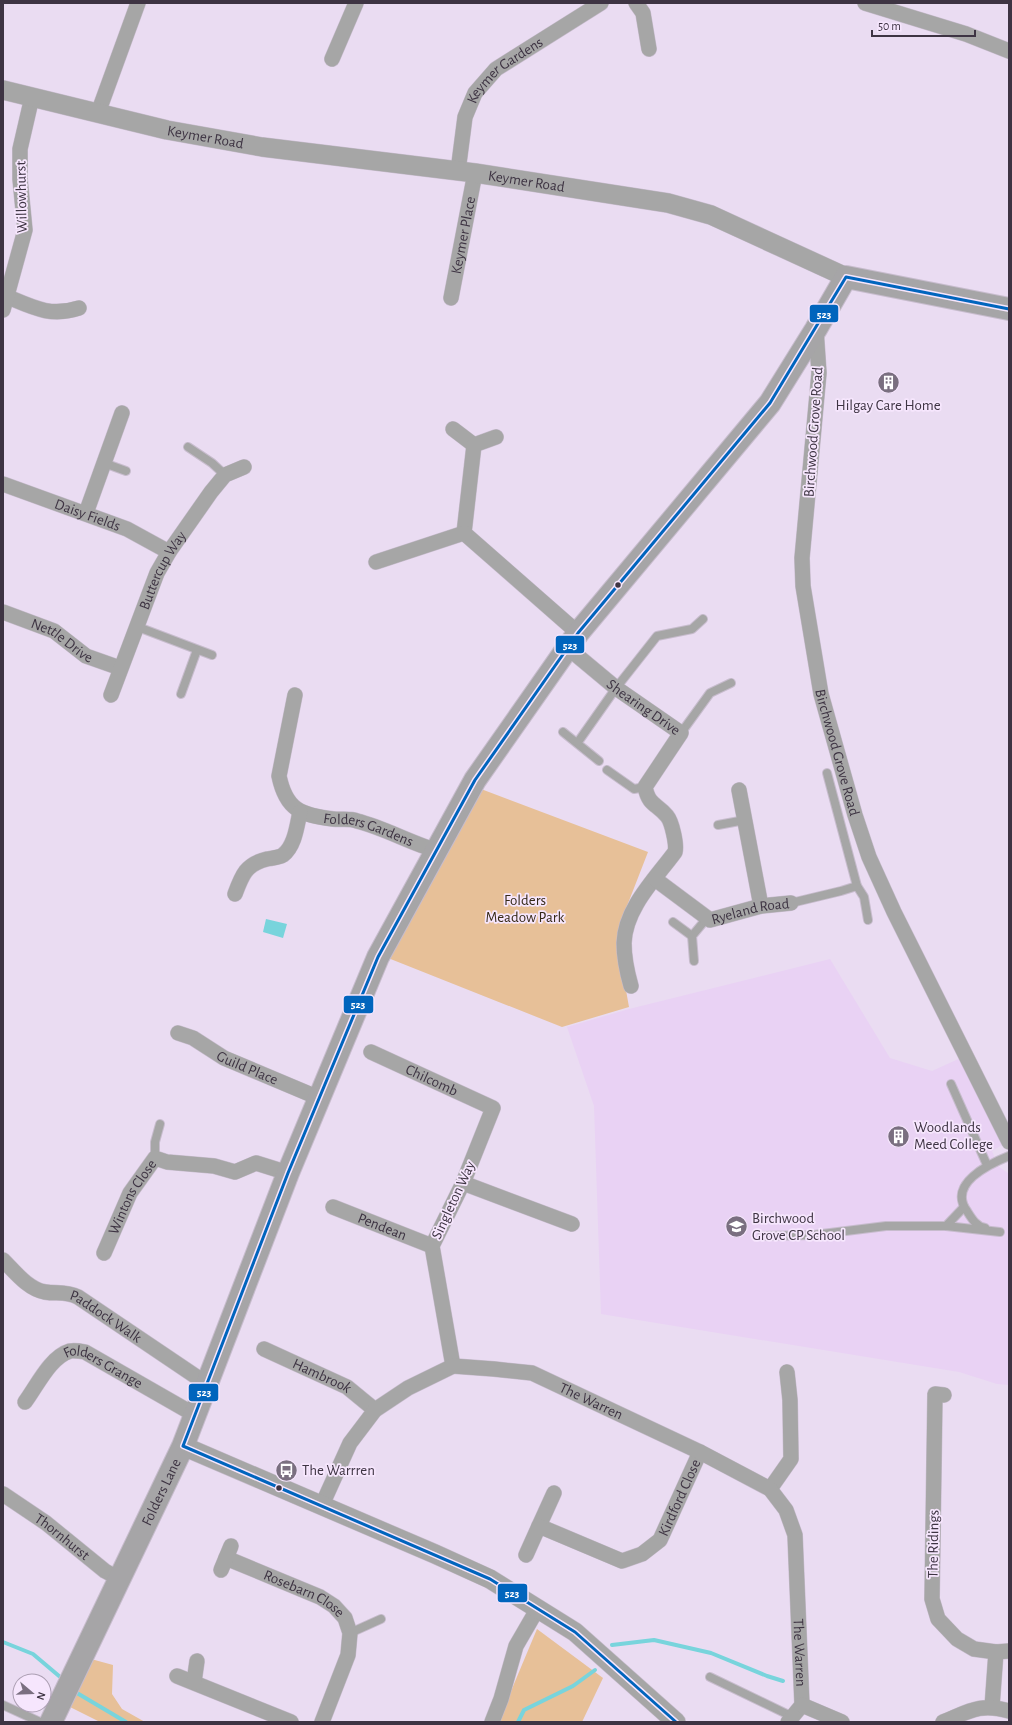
<svg xmlns="http://www.w3.org/2000/svg" width="1012" height="1725" viewBox="0 0 1012 1725" font-family="'Alegreya Sans',sans-serif">
<style>
.built{fill:#e9d2f4}
.green{fill:#e7c098}
.water{fill:#78d4dc}
.lines{fill:none;stroke-linecap:round;stroke-linejoin:round}
.stream{stroke:#78d4dc;stroke-width:4}
.service-casing{stroke:#c7bccd;stroke-width:10}
.minor-casing{stroke:#c7bccd;stroke-width:16}
.tertiary-casing{stroke:#c7bccd;stroke-width:20}
.secondary-casing{stroke:#c7bccd;stroke-width:24}
.service{stroke:#a6a6a6;stroke-width:8}
.minor{stroke:#a6a6a6;stroke-width:15}
.tertiary{stroke:#a6a6a6;stroke-width:19}
.secondary{stroke:#a6a5a7;stroke-width:22}
.bus-1-casing{stroke:#f6e6fd;stroke-width:6}
.bus-1{stroke:#0065bd;stroke-width:3}
.bus-dot{fill:#3e3443;stroke:#f6e6fd;stroke-width:1.5}
.labels{text-anchor:middle;stroke-width:3.5;stroke-linejoin:round;paint-order:stroke}
.street-label{font-size:15px;fill:#3e3443;stroke:#f6e6fd}
.poi-label{font-size:15px;fill:#3e3443;stroke:#f6e6fd;text-anchor:start}
.park-label{font-size:15px;fill:#352917;stroke:#f6e6fd}
.line-badge{stroke:#f6e6fd;stroke-width:1.5}
.badge-label{font-size:11px;text-anchor:middle;font-weight:bold;fill:#fff}
</style>
<rect width="100%" height="100%" fill="#eadcf2"/>
<polygon class="built" points="830,959 890,1058 932,1071 965,1056 1002,1145 992,1151 998,1166 1009,1174 1009,1385 997,1384 959,1372 601,1314 594,1106 567,1027 629,1009"/>
<g class="green">
<polygon points="481,789 648,852 627,906 619,951 629,1007 562,1027 388,958"/>
<polygon points="537,1629 603,1678 582,1722 498,1722"/>
<polygon points="91,1659 113,1665 112,1694 122,1709 145,1722 100,1722 66,1705"/>
</g>
<polygon class="water" points="266,919 287,924 283,938 263,932"/>
<g class="lines">
<g class="stream">
<polyline points="3,1642 33,1654 59,1676"/>
<polyline points="612,1645 654,1640 711,1653 767,1676 783,1681"/>
<polyline points="77,1693 126,1722"/>
<polyline points="518,1722 524,1710 573,1686 595,1670"/>
</g>
<defs>
<g id="service">
<polyline points="188,447 212,463 225,475"/>
<polyline points="104,463 126,471"/>
<polyline points="138,627 212,655"/>
<polyline points="181,694 197,650"/>
<polyline points="563,732 599,761"/>
<polyline points="681,733 710,693 731,683"/>
<polyline points="578,742 616,688 657,636 692,629 703,619"/>
<polyline points="607,770 634,789 645,787"/>
<polyline points="827,773 857,886 864,897 868,920"/>
<polyline points="718,825 745,820"/>
<polyline points="791,903 841,891 857,886"/>
<polyline points="673,922 692,936"/>
<polyline points="694,961 692,936 707,918"/>
<polyline points="951,1084 987,1165"/>
<polyline points="155,1158 155,1142 160,1124"/>
<polyline points="946,1226 964,1207"/>
<path d="M985,1228C976,1226 972,1219 967,1211C947,1184 989,1164 1009,1156"/>
<polyline points="762,1236 814,1235 886,1226 946,1226 1000,1232"/>
<polyline points="350,1633 381,1619"/>
<polyline points="710,1677 793,1717"/>
<polyline points="3,1705 40,1722"/>
</g>
<g id="minor">
<polyline points="636,3 643,13 649,49"/>
<polyline points="865,3 966,34 1009,51"/>
<polyline points="332,59 356,3"/>
<polyline points="98,113 138,3"/>
<path id="s1" d="M458,171L465,117L475,93L496,69L601,3"/>
<path d="M8,297C34,308 51,317 79,308"/>
<path id="s2" d="M451,298L475,173"/>
<polyline points="3,310 25,230 20,179 20,149 32,97"/>
<path id="s3" d="M816,329L819,373L802,558L803,586L821,694L855,815L869,857L894,912L1009,1142"/>
<polyline points="453,429 474,445"/>
<polyline points="496,437 474,445 464,533 578,633"/>
<path id="s4" d="M3,484L127,529L169,552"/>
<polyline points="86,513 122,413"/>
<polyline points="376,562 464,533"/>
<path id="s5" d="M3,612L54,631L86,656L120,668"/>
<path id="s6" d="M568,648L616,688L681,733L645,787C649,806 656,803 667,816C672,822 677,845 675,852C656,878 625,908 624,943C624,957 627,972 631,986"/>
<path id="s7" d="M111,695L157,573L169,552L211,492L225,475L244,467"/>
<path id="s8" d="M295,695L279,776C286,810 301,815 333,819C341,820 350,818 357,821C381,827 403,839 426,847L435,853"/>
<polyline points="739,790 761,906"/>
<path id="s9" d="M655,879L710,920L761,906L791,903"/>
<path d="M235,894C242,875 246,864 267,859C272,858 278,858 283,855C295,846 297,825 300,812"/>
<path id="s10" d="M178,1033L193,1038L224,1058L319,1098"/>
<path id="s11" d="M371,1052L493,1108L463,1183L432,1246L453,1366"/>
<polyline points="463,1183 572,1224"/>
<path id="s12" d="M333,1207L432,1246"/>
<path id="s13" d="M104,1253L130,1193L155,1158L167,1162L214,1166L235,1172L256,1163L288,1173"/>
<path id="s14" d="M3,1260C15,1272 28,1289 45,1292C57,1294 66,1291 78,1297L207,1384"/>
<path id="s15" d="M264,1349L347,1387L375,1410"/>
<polyline points="944,1395 935,1394 932,1599 938,1619 957,1639 974,1649 996,1652 1009,1651"/>
<path id="s16" d="M25,1402C37,1386 50,1357 70,1351C75,1350 80,1351 85,1352L195,1415"/>
<polyline points="770,1489 791,1459 790,1400 787,1372"/>
<path id="s17" d="M554,1493L539,1526L622,1561L642,1554L660,1540L700,1452"/>
<path id="s18" d="M3,1494L46,1523L105,1571L120,1579"/>
<path id="s19" d="M322,1505L350,1443L375,1410L408,1388L453,1366L494,1369L532,1373L700,1452L770,1489L786,1510L795,1535L802,1705L788,1722"/>
<polyline points="526,1555 539,1526"/>
<path id="s20" d="M226,1558L320,1597L334,1606L345,1618L350,1633L348,1655L322,1722"/>
<polyline points="221,1570 231,1546"/>
<polyline points="177,1676 291,1722"/>
<polyline points="194,1682 197,1661"/>
<polyline points="802,1705 842,1722"/>
<polyline points="992,1707 996,1652"/>
<polyline points="492,1722 501,1699 516,1646 538,1608"/>
<path d="M943,1722C970,1711 980,1703 1009,1711"/>
</g>
<g id="tertiary">
<path id="s21" d="M3,90L167,130L262,147L475,173L668,203L711,215L846,277"/>
<polyline points="183,1446 435,1554 490,1579 575,1632 676,1722"/>
</g>
<g id="secondary">
<path id="s22" d="M51,1722L183,1446L288,1173L378,957L475,780L578,633L770,403L816,329L846,277L1009,309"/>
</g>
</defs>
<use href="#service" class="service-casing"/>
<use href="#minor" class="minor-casing"/>
<use href="#tertiary" class="tertiary-casing"/>
<use href="#secondary" class="secondary-casing"/>
<use href="#service" class="service"/>
<use href="#minor" class="minor"/>
<use href="#tertiary" class="tertiary"/>
<use href="#secondary" class="secondary"/>
<defs>
<polyline id="bus-1" points="676,1722 575,1632 490,1579 183,1446 288,1173 378,957 475,780 578,633 770,403 846,277 1009,309"/>
</defs>
<use href="#bus-1" class="bus-1-casing"/>
<use href="#bus-1" class="bus-1"/>
</g>
<defs>
<symbol id="building-disc" viewBox="-11 -11 22 22"><circle r="9.5" fill="#7a6f80" stroke="#f6e6fd"/><path d="M-4-6H4V6H1V3H-1V6H-4ZM-2.5-4.3h1.7v1.8h-1.7ZM.8-4.3h1.7v1.8H.8ZM-2.5-1h1.7V.8h-1.7ZM.8-1h1.7V.8H.8Z" fill="#fff"/></symbol>
<symbol id="school-disc" viewBox="-11 -11 22 22"><circle r="9.5" fill="#7a6f80" stroke="#f6e6fd"/><path d="M0-5L7-2L0 1L-7-2ZM-4 1L0 2.5L4 1V4Q0 6-4 4Z" fill="#fff"/></symbol>
<symbol id="bus-disc" viewBox="-11 -11 22 22"><circle r="9.5" fill="#7a6f80" stroke="#f6e6fd"/><path d="M-5-6H5V4H4V6H2V4H-2V6H-4V4H-5ZM-3.5-4V0h7V-4ZM-3.5 1.2v1.5H-2V1.2ZM2 1.2v1.5H3.5V1.2Z" fill="#fff"/></symbol>
</defs>
<g fill-rule="evenodd">
<use href="#building-disc" x="876" y="370" width="25" height="25"/>
<use href="#building-disc" x="886" y="1124" width="25" height="25"/>
<use href="#school-disc" x="724" y="1214" width="25" height="25"/>
<use href="#bus-disc" x="274" y="1458" width="25" height="25"/>
</g>
<g class="bus-dot">
<circle cx="618" cy="585" r="3.5"/>
<circle cx="279" cy="1488" r="3.5"/>
</g>
<g class="labels">
<g class="street-label">
<text dy="5" stroke="none"><textPath href="#s1" startOffset="118">Keymer Gardens</textPath></text>
<text dy="5" stroke="none"><textPath href="#s21" startOffset="208">Keymer Road</textPath></text>
<text dy="5" stroke="none"><textPath href="#s21" startOffset="532">Keymer Road</textPath></text>
<text transform="translate(21 197) rotate(-91)" y="5">Willowhurst</text>
<text dy="5" stroke="none"><textPath href="#s2" startOffset="64">Keymer Place</textPath></text>
<text transform="translate(813 432) rotate(-86)" y="5">Birchwood Grove Road</text>
<text dy="5" stroke="none"><textPath href="#s4" startOffset="90">Daisy Fields</textPath></text>
<text dy="5" stroke="none"><textPath href="#s7" startOffset="135">Buttercup Way</textPath></text>
<text dy="5" stroke="none"><textPath href="#s5" startOffset="66">Nettle Drive</textPath></text>
<text dy="5" stroke="none"><textPath href="#s6" startOffset="96">Shearing Drive</textPath></text>
<text dy="5" stroke="none"><textPath href="#s3" startOffset="428">Birchwood Grove Road</textPath></text>
<text dy="5" stroke="none"><textPath href="#s8" startOffset="196">Folders Gardens</textPath></text>
<text dy="5" stroke="none"><textPath href="#s9" startOffset="110">Ryeland Road</textPath></text>
<text dy="5" stroke="none"><textPath href="#s10" startOffset="78">Guild Place</textPath></text>
<text dy="5" stroke="none"><textPath href="#s11" startOffset="67">Chilcomb</textPath></text>
<text dy="5" stroke="none"><textPath href="#s13" startOffset="63">Wintons Close</textPath></text>
<text transform="translate(453 1200) rotate(-65)" y="5">Singleton Way</text>
<text dy="5" stroke="none"><textPath href="#s12" startOffset="53">Pendean</textPath></text>
<text dy="5" stroke="none"><textPath href="#s14" startOffset="121">Paddock Walk</textPath></text>
<text dy="5" stroke="none"><textPath href="#s16" startOffset="106">Folders Grange</textPath></text>
<text dy="5" stroke="none"><textPath href="#s15" startOffset="64">Hambrook</textPath></text>
<text dy="5" stroke="none"><textPath href="#s19" startOffset="344">The Warren</textPath></text>
<text dy="5" stroke="none"><textPath href="#s22" startOffset="255">Folders Lane</textPath></text>
<text dy="5" stroke="none"><textPath href="#s17" startOffset="217">Kirdford Close</textPath></text>
<text dy="5" stroke="none"><textPath href="#s18" startOffset="73">Thornhurst</textPath></text>
<text transform="translate(933 1544) rotate(-89)" y="5">The Ridings</text>
<text dy="5" stroke="none"><textPath href="#s20" startOffset="86">Rosebarn Close</textPath></text>
<text dy="5" stroke="none"><textPath href="#s19" startOffset="714">The Warren</textPath></text>
</g>
<g class="poi-label">
<text x="888" y="410" text-anchor="middle">Hilgay Care Home</text>
<text x="914" y="1132">Woodlands<tspan x="914" dy="17">Meed College</tspan></text>
<text x="752" y="1223">Birchwood<tspan x="752" dy="17">Grove CP School</tspan></text>
<text x="302" y="1475">The Warrren</text>
</g>
<g class="park-label">
<text x="525" y="905">Folders<tspan x="525" dy="17">Meadow Park</tspan></text>
</g>
</g>
<g class="line-badge">
<rect x="809" y="304" width="30" height="19" rx="4" fill="#0065bd"/>
<rect x="555" y="635" width="30" height="19" rx="4" fill="#0065bd"/>
<rect x="343" y="995" width="31" height="19" rx="4" fill="#0065bd"/>
<rect x="188" y="1383" width="31" height="19" rx="4" fill="#0065bd"/>
<rect x="497" y="1583" width="31" height="20" rx="4" fill="#0065bd"/>
</g>
<g class="badge-label">
<text x="824" y="318">523</text>
<text x="570" y="649">523</text>
<text x="358" y="1008">523</text>
<text x="204" y="1396">523</text>
<text x="512" y="1597">523</text>
</g>
<rect width="1012" height="1725" fill="none" stroke="#3e3443" stroke-width="8"/>
<g transform="translate(32 1693) rotate(109)"><circle r="19" fill="#f6e6fd" stroke="#ac9fb3"/>
<path d="M0-3L7 15L0 10L-7 15Z" fill="#7a6f80"/>
<text y="-6" font-size="11" font-weight="bold" text-anchor="middle" fill="#3e3443">N</text>
</g>
<path d="M872 30v6h103v-6" fill="none" stroke="#3e3443" stroke-width="2"/>
<text x="878" y="30" font-size="12" fill="#3e3443" stroke="#f6e6fd" stroke-width="3" paint-order="stroke">50 m</text>
</svg>
